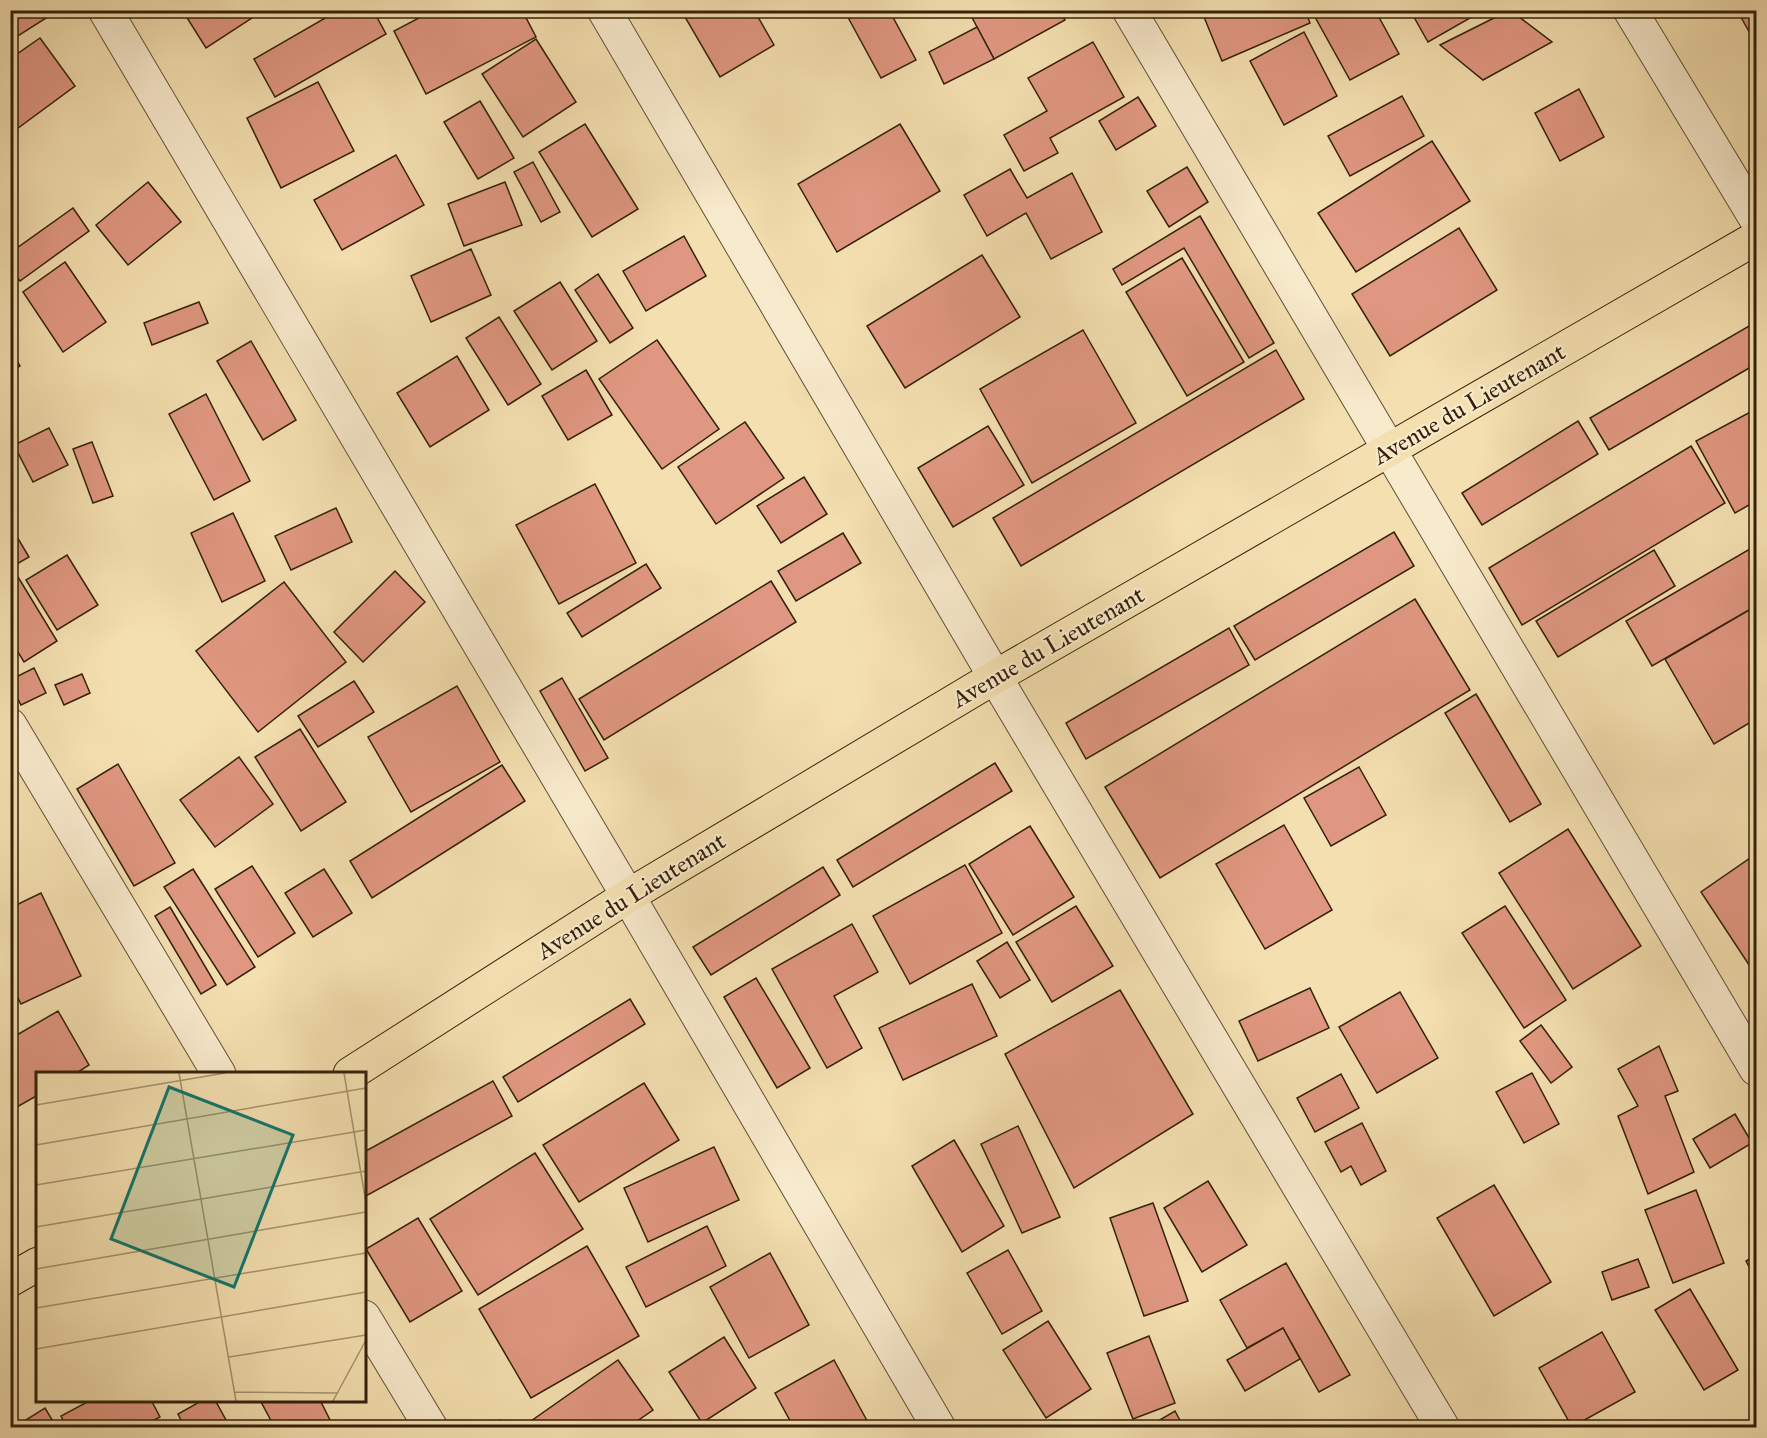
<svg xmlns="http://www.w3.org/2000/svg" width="1767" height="1438" viewBox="0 0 1767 1438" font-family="'IM FELL Great Primer',serif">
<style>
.building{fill:#e09781;stroke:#33210a;stroke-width:1.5}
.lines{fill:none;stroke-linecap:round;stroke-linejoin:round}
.minor-casing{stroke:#635034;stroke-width:35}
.major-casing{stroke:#33210a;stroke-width:35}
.minor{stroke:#f8eacc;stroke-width:33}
.major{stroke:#f4dfb0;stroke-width:33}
.labels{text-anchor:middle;stroke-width:4.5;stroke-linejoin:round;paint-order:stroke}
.street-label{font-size:24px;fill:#33210a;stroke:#f8eacc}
.inset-road{fill:none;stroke:#a7936e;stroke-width:1.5}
.view{fill:#0f766e;fill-opacity:0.15;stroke:#0f766e;stroke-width:3}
.inset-edge{fill:none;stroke:#33210a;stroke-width:3}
</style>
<rect width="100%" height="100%" fill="#f4dfb0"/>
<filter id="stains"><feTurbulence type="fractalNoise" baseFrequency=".00333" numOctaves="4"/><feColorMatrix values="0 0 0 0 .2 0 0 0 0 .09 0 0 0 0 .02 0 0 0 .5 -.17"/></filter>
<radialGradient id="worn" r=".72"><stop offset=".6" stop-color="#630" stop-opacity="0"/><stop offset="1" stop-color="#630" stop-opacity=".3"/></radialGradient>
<g class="building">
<polygon points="10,10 52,10 54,13 10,41"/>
<polygon points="188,10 260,10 261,12 206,48 184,13"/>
<polygon points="339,10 373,10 386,34 275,97 254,59"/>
<polygon points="434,10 522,10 536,37 426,94 394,31"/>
<polygon points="696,10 754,10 774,45 720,77 685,17"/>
<polygon points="844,10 889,10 916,60 881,78"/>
<polygon points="968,10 1059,10 1065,20 994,59"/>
<polygon points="1220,10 1305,10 1310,23 1222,61 1204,17"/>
<polygon points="1327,10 1375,10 1399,54 1350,80 1315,17"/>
<polygon points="1410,10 1484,10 1428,42"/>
<polygon points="1510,10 1552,42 1483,80 1440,45"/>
<polygon points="1737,10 1756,10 1756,44"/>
<polygon points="977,27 994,59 944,84 929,52"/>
<polygon points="1304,32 1337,96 1284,125 1250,61"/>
<polygon points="40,38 75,86 10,134 10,59"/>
<polygon points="536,39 576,102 523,137 482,74"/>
<polygon points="1093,42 1124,97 1050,138 1058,153 1024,171 1004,135 1047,111 1028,78"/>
<polygon points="318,82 354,151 281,188 247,118"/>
<polygon points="1579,89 1604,137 1560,161 1535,113"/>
<polygon points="1402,96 1424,136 1350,176 1328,136"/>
<polygon points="1138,97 1156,126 1116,150 1099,121"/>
<polygon points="480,101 514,158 478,179 444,122"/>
<polygon points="585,124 638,209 592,237 539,152"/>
<polygon points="900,124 940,191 837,252 798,184"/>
<polygon points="1432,141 1470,201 1356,272 1318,213"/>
<polygon points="396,155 424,205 342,250 314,200"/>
<polygon points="533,162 560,212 541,222 514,172"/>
<polygon points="1187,167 1208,202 1169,227 1147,191"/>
<polygon points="1010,169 1027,198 1072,173 1102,232 1051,259 1026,213 987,236 964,195"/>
<polygon points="148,182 181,222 128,265 96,225"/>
<polygon points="505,182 522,225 464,246 448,204"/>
<polygon points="73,208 89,231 20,281 10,268 10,253"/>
<polygon points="1200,216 1274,343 1249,358 1184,248 1122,285 1113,269"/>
<polygon points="1459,228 1497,290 1390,356 1352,294"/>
<polygon points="684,236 706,276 646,311 623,271"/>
<polygon points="471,249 491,295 431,322 411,276"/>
<polygon points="982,255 1020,317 905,388 867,326"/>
<polygon points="1182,258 1244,362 1187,396 1126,292"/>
<polygon points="65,262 106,322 63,352 23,292"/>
<polygon points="598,274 633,328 610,343 575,290"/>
<polygon points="560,282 597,341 552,370 514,311"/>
<polygon points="199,302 208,323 152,345 144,323"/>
<polygon points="499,317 541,384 508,405 466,338"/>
<polygon points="1756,322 1756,364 1609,450 1590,418"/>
<polygon points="1083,330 1136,423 1032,483 980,389"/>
<polygon points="657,340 719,429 662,469 599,379"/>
<polygon points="251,341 296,420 263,440 217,361"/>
<polygon points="10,349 20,366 10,372"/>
<polygon points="1276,350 1304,399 1021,566 993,518"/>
<polygon points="457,356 489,410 430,447 397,393"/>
<polygon points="586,370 612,415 568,440 542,396"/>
<polygon points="206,394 250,481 214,500 169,414"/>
<polygon points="1756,409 1756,501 1735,513 1696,441"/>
<polygon points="1578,421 1598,454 1482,525 1462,493"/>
<polygon points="745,422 784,478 716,524 678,467"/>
<polygon points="988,426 1024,485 953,527 918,468"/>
<polygon points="49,428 68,465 33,482 14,445"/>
<polygon points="92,442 113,496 93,503 73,449"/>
<polygon points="1691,446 1725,503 1522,625 1489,568"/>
<polygon points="804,477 827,514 781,543 757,506"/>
<polygon points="595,484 636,563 559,604 516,525"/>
<polygon points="336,508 352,542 291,570 275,536"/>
<polygon points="233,513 265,581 222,602 191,533"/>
<polygon points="10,525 29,557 10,568"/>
<polygon points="1394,532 1414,566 1255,660 1234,626"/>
<polygon points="843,533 861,563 796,601 778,571"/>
<polygon points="1755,546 1756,606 1652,666 1626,621"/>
<polygon points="1654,550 1675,586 1558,657 1536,621"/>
<polygon points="67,555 98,605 57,630 26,580"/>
<polygon points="646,564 661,588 582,637 567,613"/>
<polygon points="395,571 425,602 363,662 334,632"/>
<polygon points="18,577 57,641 24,662 10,639 10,582"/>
<polygon points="771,581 796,622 604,740 579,699"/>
<polygon points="284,582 346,662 258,732 196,651"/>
<polygon points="1415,599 1470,690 1160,878 1105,787"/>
<polygon points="1756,606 1756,719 1714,744 1665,659"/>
<polygon points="1229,628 1249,665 1086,759 1066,723"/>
<polygon points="34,668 46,693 21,705 10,684 10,680"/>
<polygon points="82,674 90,693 64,705 55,685"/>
<polygon points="562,678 608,758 585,771 540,691"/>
<polygon points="354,681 374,712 318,747 298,716"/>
<polygon points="457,686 500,762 411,812 368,737"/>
<polygon points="1476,694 1541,804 1510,822 1445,713"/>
<polygon points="300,729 346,802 301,831 255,757"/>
<polygon points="239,757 273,804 215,847 180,800"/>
<polygon points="995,763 1012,791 853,887 837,860"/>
<polygon points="118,764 175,863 134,886 77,789"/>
<polygon points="502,765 525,801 372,898 350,861"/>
<polygon points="1359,767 1386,815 1331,846 1304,798"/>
<polygon points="1284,825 1332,910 1265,949 1216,864"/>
<polygon points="1030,826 1074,897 1013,935 969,864"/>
<polygon points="1568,829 1641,946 1573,989 1499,873"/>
<polygon points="1756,854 1756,973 1755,974 1701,892"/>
<polygon points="965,865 1002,933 910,984 873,916"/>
<polygon points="252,866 295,933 258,957 215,889"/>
<polygon points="823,867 840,895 711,975 693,947"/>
<polygon points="193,869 255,967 227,985 164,887"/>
<polygon points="324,869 352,913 313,937 285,893"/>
<polygon points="41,893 81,976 21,1004 10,982 10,908"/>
<polygon points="1076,906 1113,966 1052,1002 1016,942"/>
<polygon points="1505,906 1566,1000 1524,1028 1462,933"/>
<polygon points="170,907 216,985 201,994 155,916"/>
<polygon points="852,924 878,972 834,996 862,1048 827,1068 772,969"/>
<polygon points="1007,942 1030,980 1000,998 977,961"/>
<polygon points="756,978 810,1068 777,1088 724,997"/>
<polygon points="972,984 997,1036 903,1080 879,1028"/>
<polygon points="1310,988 1329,1028 1258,1061 1239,1021"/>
<polygon points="1120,990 1193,1114 1074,1188 1005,1054"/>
<polygon points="1400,992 1438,1058 1377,1093 1339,1027"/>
<polygon points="630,999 645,1024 518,1102 503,1077"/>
<polygon points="58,1011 89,1065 75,1074 38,1074 38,1095 10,1111 10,1039"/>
<polygon points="1541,1025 1572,1067 1551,1083 1520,1041"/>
<polygon points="1659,1046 1678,1091 1665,1096 1694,1172 1648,1194 1618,1116 1638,1106 1618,1069"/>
<polygon points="1532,1073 1559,1124 1524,1143 1496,1092"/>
<polygon points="1341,1074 1359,1108 1315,1132 1297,1098"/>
<polygon points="493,1081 512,1116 364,1197 364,1152"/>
<polygon points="644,1083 679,1140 579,1202 543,1145"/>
<polygon points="1735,1114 1752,1143 1710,1168 1693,1139"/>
<polygon points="1362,1123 1386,1171 1361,1185 1351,1166 1341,1172 1325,1142"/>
<polygon points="1018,1126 1060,1217 1022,1233 981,1144"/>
<polygon points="954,1140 1004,1226 962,1252 912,1166"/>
<polygon points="714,1147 739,1200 648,1242 624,1188"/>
<polygon points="535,1153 583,1229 478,1295 430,1219"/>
<polygon points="1208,1181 1247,1245 1202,1272 1164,1208"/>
<polygon points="1494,1185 1551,1282 1494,1316 1437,1218"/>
<polygon points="1696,1190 1724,1263 1673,1283 1645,1210"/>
<polygon points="1153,1203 1188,1301 1144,1316 1110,1218"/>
<polygon points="418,1218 462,1291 410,1322 366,1249"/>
<polygon points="707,1226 726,1266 646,1307 626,1267"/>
<polygon points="587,1246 639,1336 531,1398 479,1309"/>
<polygon points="1008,1250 1042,1311 1002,1334 967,1273"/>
<polygon points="770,1253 809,1325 749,1358 710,1287"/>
<polygon points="1756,1255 1756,1279 1746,1261"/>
<polygon points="1638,1259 1649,1287 1612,1300 1602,1272"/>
<polygon points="1286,1263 1350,1375 1319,1392 1283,1328 1247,1348 1220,1300"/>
<polygon points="1690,1289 1738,1370 1704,1390 1655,1310"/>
<polygon points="1048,1321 1091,1389 1046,1418 1003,1350"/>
<polygon points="1283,1328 1300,1359 1245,1391 1227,1360"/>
<polygon points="1602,1332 1635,1392 1572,1427 1539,1368"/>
<polygon points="1149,1336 1175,1403 1133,1419 1107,1353"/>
<polygon points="724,1337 756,1388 702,1423 669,1372"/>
<polygon points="618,1360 653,1410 627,1428 521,1428"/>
<polygon points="834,1360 871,1428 794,1428 775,1393"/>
<polygon points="91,1400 151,1400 160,1417 139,1428 67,1428 61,1416"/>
<polygon points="203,1400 215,1400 226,1420 213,1428 185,1428 178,1414"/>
<polygon points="260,1400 320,1400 334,1428 275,1428"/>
<polygon points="45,1408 57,1428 13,1428"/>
<polygon points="1175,1411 1184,1428 1146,1428"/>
<polygon points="500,1420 506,1428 489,1428"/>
<polygon points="1055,1420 1059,1428 1042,1428"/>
<polygon points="1361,1422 1364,1428 1350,1428"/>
</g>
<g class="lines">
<defs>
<g id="minor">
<polyline points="105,10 628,896 939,1428"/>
<polyline points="604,10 995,677 1443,1428"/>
<polyline points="1129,10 1756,1069"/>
<polyline points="1630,10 1756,219"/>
<polyline points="10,725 219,1074"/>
<polyline points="364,1317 431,1428"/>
</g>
<g id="major">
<polyline points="350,1074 628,896 995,677 1756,238"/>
<polyline points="10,1280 38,1264"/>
</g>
</defs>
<use href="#minor" class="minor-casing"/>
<use href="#major" class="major-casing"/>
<use href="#minor" class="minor"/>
<use href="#major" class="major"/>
</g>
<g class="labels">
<g class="street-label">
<text transform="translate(1469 404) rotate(-30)" y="8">Avenue du Lieutenant</text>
<text transform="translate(1048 647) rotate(-30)" y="8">Avenue du Lieutenant</text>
<text transform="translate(631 896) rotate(-32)" y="8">Avenue du Lieutenant</text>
</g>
</g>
<g transform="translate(36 1072)">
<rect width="330" height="330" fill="#f4dfb0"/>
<path class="inset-road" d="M143,1L200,329M308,1L330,131M0,33L189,1M0,73L330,16M0,113L330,58M0,155L330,99M0,197L330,140M0,236L330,181M0,277L330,220M193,285L330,263M198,320L301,321M297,329L330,268"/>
<path class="view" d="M133,15L257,63L198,215L75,167Z"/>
<rect width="330" height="330" class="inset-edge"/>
</g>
<rect width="1767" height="1438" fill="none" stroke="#f4dfb0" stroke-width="36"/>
<rect x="12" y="12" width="1743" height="1414" fill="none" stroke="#33210a" stroke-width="3"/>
<rect x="18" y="18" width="1731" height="1402" fill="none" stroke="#33210a" stroke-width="1.5"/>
<rect width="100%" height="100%" filter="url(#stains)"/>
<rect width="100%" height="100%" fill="url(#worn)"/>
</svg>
